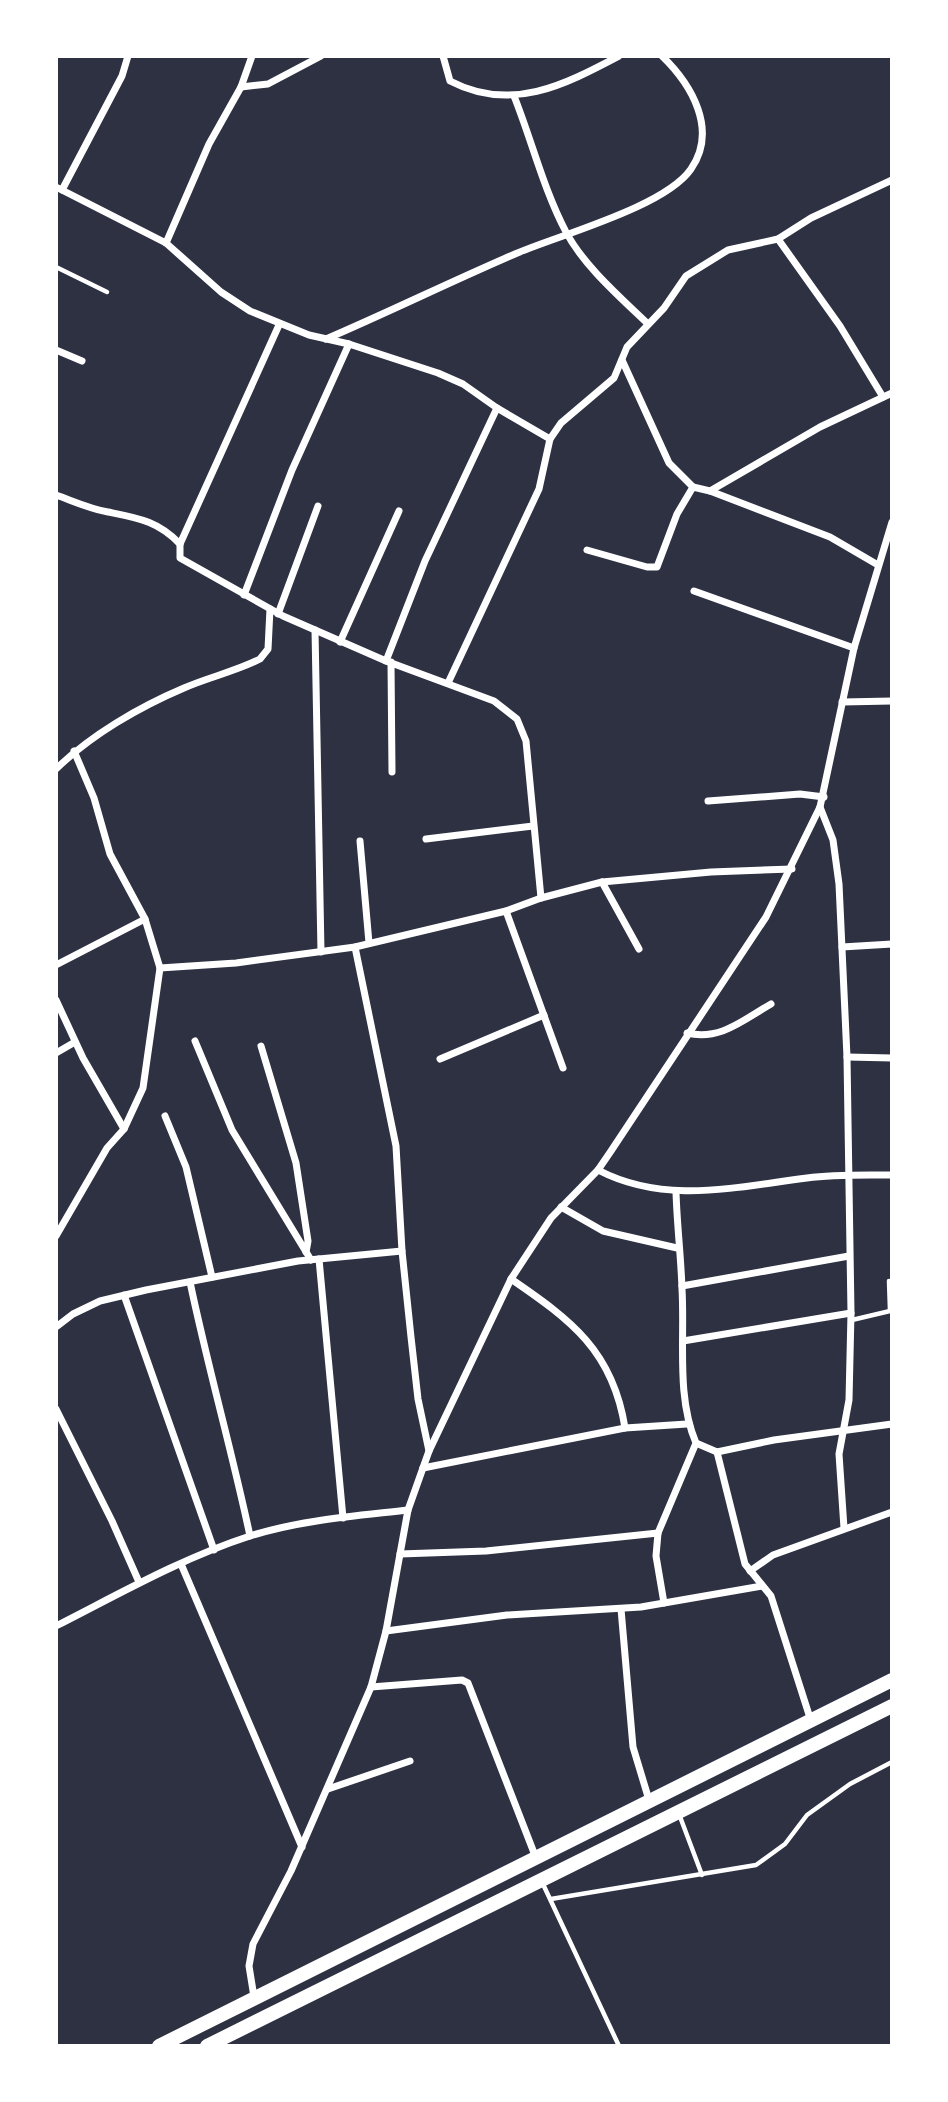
<svg xmlns="http://www.w3.org/2000/svg" width="948" height="2102" viewBox="0 0 948 2102" font-family="Commissioner,sans-serif">
<style>
.lines{fill:none;stroke-linecap:round;stroke-linejoin:round}
.service{stroke:#fff;stroke-width:4.5}
.minor{stroke:#fff;stroke-width:7}
.primary{stroke:#fff;stroke-width:14}
</style>
<rect width="100%" height="100%" fill="#2d3142"/>
<g class="lines">
<g class="service">
<polyline points="56,267 107,292"/>
<polyline points="852,1320 890,1311 889,1281"/>
<polyline points="679,1814 702,1875"/>
<polyline points="542,1882 619,2046"/>
<polyline points="551,1899 756,1865 785,1844 807,1815 850,1784 892,1762"/>
</g>
<g class="minor">
<path d="M443,56L450,81C511,113 564,85 619,56"/>
<polyline points="241,87 268,84 321,56"/>
<path d="M514,96C532,141 543,188 566,232C584,266 620,297 648,324"/>
<polyline points="56,187 166,243 221,292 250,311 309,335 349,344 438,373 463,384 497,408 550,439"/>
<polyline points="62,190 122,76 128,56"/>
<polyline points="778,239 840,326 883,397"/>
<polyline points="166,243 209,144 241,87 252,56"/>
<polyline points="279,325 180,544 180,558 283,616 386,661 494,701 517,719 526,741 541,898"/>
<path d="M326,339C389,312 452,281 515,254C559,235 665,207 691,169C718,130 692,85 662,56"/>
<polyline points="56,350 82,361"/>
<polyline points="622,360 669,463 693,487"/>
<polyline points="710,491 830,537 878,565"/>
<path d="M56,495C73,501 90,509 108,512C138,518 158,521 180,544"/>
<polyline points="587,550 647,567 657,567 677,514 693,487 710,491 820,427 892,393"/>
<polyline points="694,591 854,648"/>
<polyline points="244,595 292,470 349,344"/>
<polyline points="278,614 318,506"/>
<polyline points="315,630 321,952"/>
<polyline points="340,642 399,511"/>
<polyline points="386,661 425,561 497,408"/>
<polyline points="391,662 392,772"/>
<polyline points="448,683 539,489 550,439 561,423 614,378 627,347 664,308 686,276 728,250 778,239 811,218 892,180"/>
<polyline points="842,702 892,701"/>
<path d="M56,769C91,735 139,707 184,688C209,677 237,671 260,659L268,649L270,609"/>
<polyline points="708,801 800,794 824,797"/>
<polyline points="820,807 833,840 839,884 847,1057 851,1313 849,1400 839,1454 844,1528"/>
<polyline points="426,839 533,826"/>
<polyline points="360,841 369,943"/>
<polyline points="602,882 639,949"/>
<polyline points="506,911 563,1068"/>
<polyline points="355,947 396,1146 402,1251 411,1337 418,1399 429,1451"/>
<polyline points="842,947 892,944"/>
<polyline points="56,965 145,919"/>
<polyline points="160,968 236,963 355,947 506,911 541,898 602,882 711,872 792,869"/>
<polyline points="56,1000 83,1058 124,1129"/>
<path d="M687,1033C720,1041 743,1020 771,1004"/>
<polyline points="195,1041 232,1130 311,1260"/>
<polyline points="261,1046 296,1163 308,1241 306,1252"/>
<polyline points="56,1053 75,1042"/>
<polyline points="847,1057 892,1058"/>
<polyline points="440,1059 544,1015"/>
<polyline points="165,1116 186,1167 212,1277"/>
<path d="M598,1170C665,1205 735,1187 807,1178C835,1174 864,1175 892,1175"/>
<path d="M676,1192C677,1225 681,1257 682,1289C685,1340 676,1396 696,1443L717,1452L774,1440L892,1424"/>
<polyline points="561,1207 603,1231 677,1248"/>
<polyline points="56,1236 107,1148 124,1129 143,1088 160,968 145,919 110,854 94,798 74,751"/>
<polyline points="319,1259 343,1518"/>
<path d="M511,1279C571,1320 613,1351 625,1428"/>
<path d="M190,1282C208,1368 232,1451 250,1536"/>
<polyline points="682,1286 849,1256"/>
<polyline points="124,1295 214,1550"/>
<polyline points="56,1327 73,1314 100,1301 146,1290 298,1261 402,1251"/>
<polyline points="683,1341 851,1313"/>
<polyline points="56,1409 112,1521 139,1582"/>
<polyline points="717,1452 745,1564 771,1596 811,1721"/>
<polyline points="423,1468 625,1428 687,1424"/>
<polyline points="400,1554 486,1551 658,1533"/>
<polyline points="181,1564 302,1847"/>
<polyline points="750,1571 773,1555 892,1512"/>
<polyline points="664,1603 656,1556 658,1533 696,1443"/>
<polyline points="621,1609 633,1747 649,1800"/>
<path d="M56,1626C119,1594 182,1558 250,1536C300,1520 356,1516 408,1510"/>
<polyline points="386,1631 507,1615 641,1607 762,1586"/>
<polyline points="371,1687 462,1680 468,1683 536,1858"/>
<polyline points="328,1789 410,1761"/>
<polyline points="254,1997 249,1966 253,1944 291,1871 371,1687 386,1631 408,1510 429,1451 511,1279 551,1218 598,1170 611,1151 766,917 820,807 854,648 892,522"/>
</g>
<g class="primary">
<polyline points="159,2046 892,1680"/>
<polyline points="207,2046 892,1706"/>
</g>
</g>
<rect width="948" height="2102" fill="none" stroke="#ffffff" stroke-width="116"/>
</svg>
